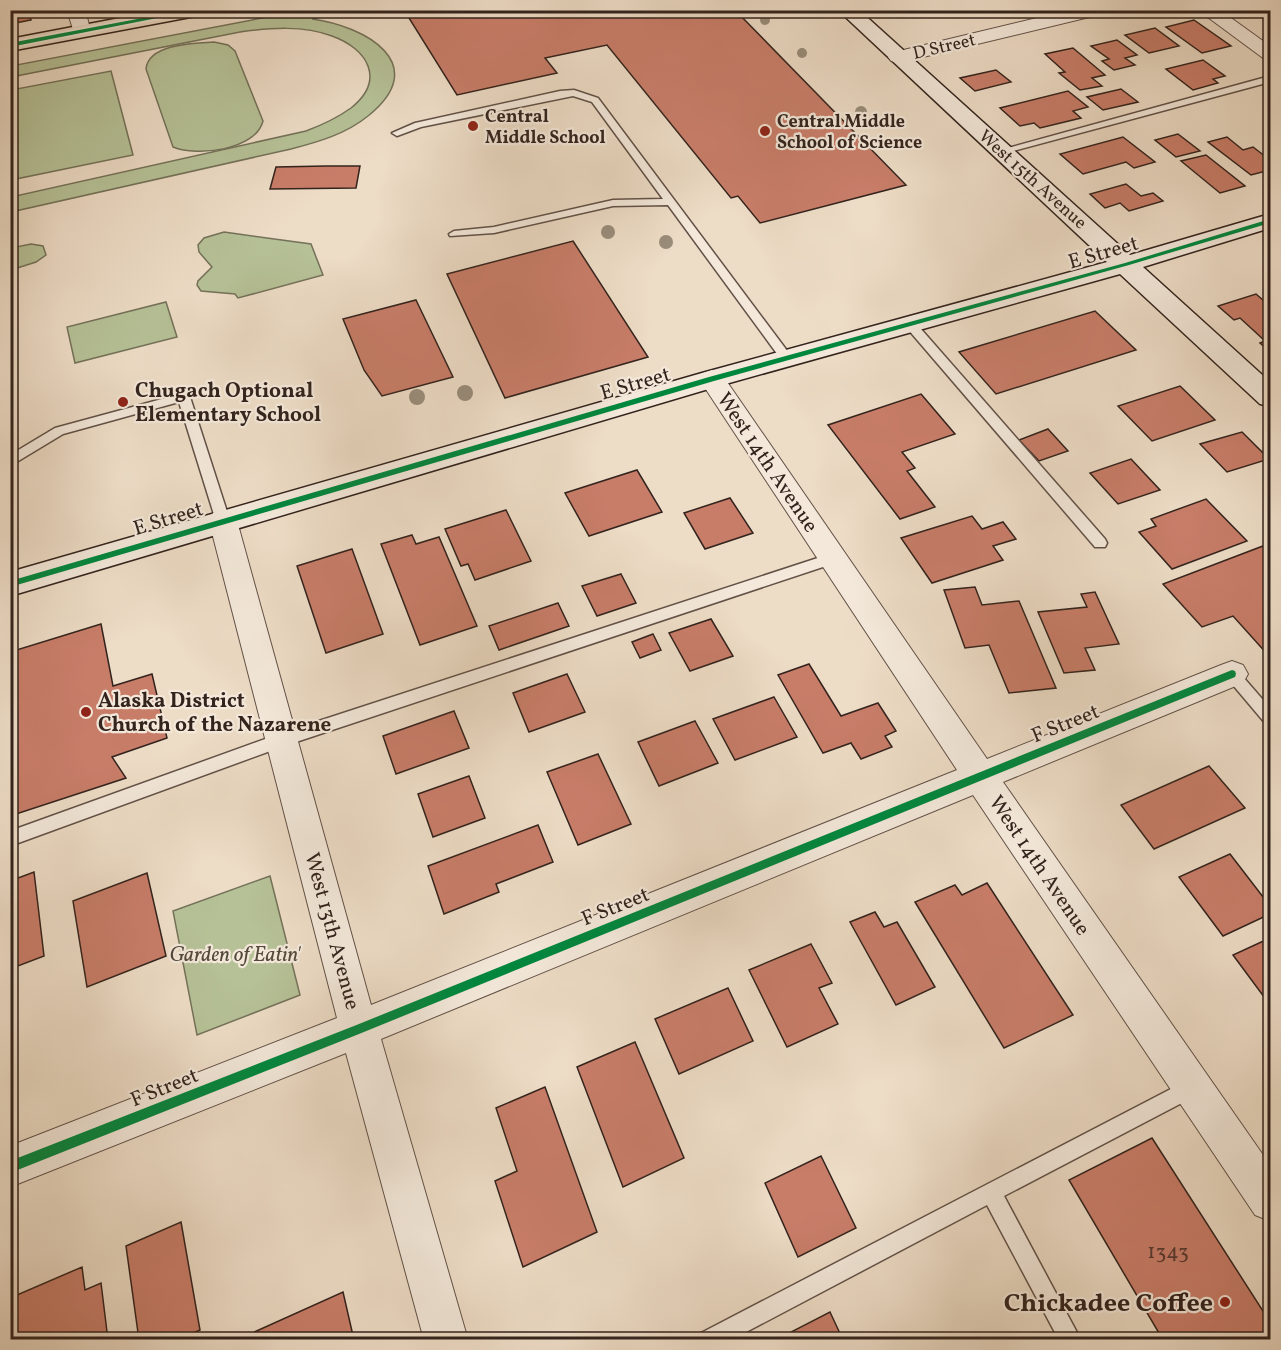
<svg xmlns="http://www.w3.org/2000/svg" width="1281" height="1350" viewBox="0 0 1281 1350" font-family="Vollkorn,serif">
<style>
.green{fill:#b6c197;stroke:#74725a;stroke-width:1.5}
.building{fill:#c87d69;stroke:#33231d;stroke-width:1.5}
.lines{fill:none;stroke-linecap:round;stroke-linejoin:round}
.lane-casing{stroke:#625147;stroke-width:3}
.street-casing{stroke:#625147;stroke-width:2}
.secondary-casing{stroke:#33231d;stroke-width:3}
.primary-casing{stroke:#33231d;stroke-width:3}
.lane{fill:#f3e8da;fill-rule:evenodd}
.street{fill:#f3e8da;fill-rule:evenodd}
.secondary{fill:#f3e8da;fill-rule:evenodd}
.primary{fill:#eddcc6;fill-rule:evenodd}
.cycleway-casing{stroke:#f3e8da;stroke-width:4}
.cycleway{fill:#00873e;fill-rule:evenodd}
.tree{fill:#998c7a}
.poi-dot{fill:#8f2418;stroke:#f3e8da;stroke-width:2}
.labels{text-anchor:middle;stroke-width:4.5;stroke-linejoin:round;paint-order:stroke}
.far-street-label{font-size:18px;fill:#33231d;stroke:#f3e8da}
.far-poi-label{font-size:18px;font-weight:bold;fill:#33231d;stroke:#f3e8da;text-anchor:start}
.street-label{font-size:21px;fill:#33231d;stroke:#f3e8da}
.poi-label{font-size:21px;font-weight:bold;fill:#33231d;stroke:#f3e8da;text-anchor:start}
.park-label{font-size:21px;font-style:italic;fill:#544a3c;stroke:#f3e8da}
.near-number-label{font-size:21px;fill:#583a30}
.near-poi-label{font-size:26px;font-weight:bold;fill:#33231d;stroke:#f3e8da;text-anchor:end}
</style>
<rect width="100%" height="100%" fill="#eddcc6"/>
<filter id="stains"><feTurbulence type="fractalNoise" baseFrequency=".00333" numOctaves="4"/><feColorMatrix values="0 0 0 0 .2 0 0 0 0 .09 0 0 0 0 .02 0 0 0 .5 -.17"/></filter>
<radialGradient id="worn" r=".72"><stop offset=".6" stop-color="#630" stop-opacity="0"/><stop offset="1" stop-color="#630" stop-opacity=".3"/></radialGradient>
<g class="green">
<path d="M299,11H326L329,15L312,19C365,26 433,64 368,116C346,134 318,142 291,149L11,212V197L306,131C322,125 337,118 351,108C386,80 368,49 332,36C303,25 270,28 240,32L11,77V66Z"/>
<path d="M214,42L228,45L235,51L263,121C256,150 197,157 173,147L146,69C148,44 195,43 214,42Z"/>
<polygon points="111,71 133,155 11,180 11,90"/>
<polygon points="224,232 311,244 323,275 238,298 235,294 201,291 197,285 198,281 212,267 199,252 198,245 204,238"/>
<polygon points="31,244 43,246 46,255 36,262 11,270 11,248"/>
<polygon points="166,302 177,337 75,363 67,327"/>
<polygon points="270,876 300,995 197,1035 173,911"/>
</g>
<g class="building">
<polygon points="28,10 31,20 10,24 10,13"/>
<polygon points="404,10 735,10 906,185 760,223 738,196 731,198 607,45 545,58 557,73 457,95"/>
<polygon points="1251,10 1270,10 1270,19"/>
<polygon points="1194,20 1231,46 1202,53 1166,27"/>
<polygon points="1155,28 1179,46 1149,53 1125,35"/>
<polygon points="1117,40 1137,55 1125,58 1135,65 1114,70 1102,61 1109,59 1091,46"/>
<polygon points="1073,48 1105,75 1092,78 1102,86 1080,90 1059,73 1065,72 1045,54"/>
<polygon points="1203,60 1225,76 1213,79 1218,83 1193,90 1166,69"/>
<polygon points="996,70 1011,82 975,91 960,78"/>
<polygon points="1121,89 1138,102 1103,110 1087,97"/>
<polygon points="1068,91 1088,107 1073,111 1081,118 1040,128 1034,123 1020,126 1000,108"/>
<polygon points="1178,134 1200,151 1176,157 1155,140"/>
<polygon points="1123,137 1155,162 1134,168 1126,162 1083,174 1060,154"/>
<polygon points="1227,137 1243,150 1253,147 1270,160 1270,170 1251,175 1208,142"/>
<polygon points="1206,155 1245,186 1220,193 1181,161"/>
<polygon points="326,166 360,166 356,188 270,189 276,167"/>
<polygon points="1126,184 1141,196 1153,193 1163,201 1129,211 1120,203 1105,208 1090,194"/>
<polygon points="573,241 648,357 505,398 447,274"/>
<polygon points="1256,294 1270,306 1270,352 1260,343 1265,341 1240,318 1234,320 1218,306"/>
<polygon points="416,300 453,377 382,396 364,370 343,319"/>
<polygon points="1095,311 1136,350 996,394 959,352"/>
<polygon points="1180,386 1215,420 1152,441 1118,406"/>
<polygon points="921,394 955,434 902,452 915,468 907,471 935,507 900,519 828,425"/>
<polygon points="1048,429 1068,451 1039,461 1019,440"/>
<polygon points="1242,432 1269,459 1227,472 1200,444"/>
<polygon points="1131,459 1160,490 1118,504 1090,473"/>
<polygon points="637,470 662,512 589,536 565,493"/>
<polygon points="730,498 753,533 705,549 684,513"/>
<polygon points="1206,499 1247,541 1172,569 1139,532 1156,526 1151,519"/>
<polygon points="506,510 531,561 475,580 468,564 461,566 445,529"/>
<polygon points="972,516 982,529 1003,522 1016,539 993,546 1003,560 932,583 901,538"/>
<polygon points="412,535 416,544 439,537 477,626 420,645 381,544"/>
<polygon points="1263,546 1270,554 1269,656 1233,616 1202,627 1163,584"/>
<polygon points="352,549 383,634 326,653 297,566"/>
<polygon points="621,574 636,603 597,616 582,586"/>
<polygon points="975,587 982,605 1019,601 1056,688 1009,693 989,645 965,648 944,590"/>
<polygon points="1095,592 1119,644 1085,648 1095,670 1064,673 1038,612 1087,607 1081,594"/>
<polygon points="558,603 569,626 499,650 489,626"/>
<polygon points="711,619 733,656 690,671 669,633"/>
<polygon points="101,624 113,686 152,674 167,738 112,757 126,778 10,816 10,652"/>
<polygon points="653,634 661,650 640,658 632,642"/>
<polygon points="809,664 841,716 878,703 896,731 885,736 892,747 861,759 851,743 823,753 778,675"/>
<polygon points="567,674 585,712 529,732 513,693"/>
<polygon points="774,697 797,737 735,760 713,719"/>
<polygon points="454,711 469,748 396,774 383,736"/>
<polygon points="695,721 718,763 659,786 638,742"/>
<polygon points="598,754 631,824 578,845 547,772"/>
<polygon points="1209,766 1245,808 1154,849 1121,805"/>
<polygon points="469,776 485,818 433,837 418,794"/>
<polygon points="538,825 553,862 496,884 499,892 444,914 428,866"/>
<polygon points="1230,854 1270,906 1270,914 1223,936 1179,877"/>
<polygon points="34,872 44,956 10,969 10,881"/>
<polygon points="147,873 166,956 87,987 73,901"/>
<polygon points="987,883 1073,1015 1004,1048 915,902 955,885 962,895"/>
<polygon points="875,912 884,927 897,922 935,987 896,1005 850,922"/>
<polygon points="1270,938 1270,1005 1233,955"/>
<polygon points="811,944 832,983 819,988 838,1024 787,1047 749,970"/>
<polygon points="728,988 753,1041 679,1074 655,1019"/>
<polygon points="635,1042 684,1158 623,1187 577,1067"/>
<polygon points="545,1087 597,1232 523,1267 495,1181 517,1171 496,1108"/>
<polygon points="1152,1138 1270,1322 1270,1340 1163,1340 1069,1180"/>
<polygon points="821,1156 856,1228 798,1257 765,1183"/>
<polygon points="181,1222 200,1330 178,1340 139,1340 126,1246"/>
<polygon points="82,1267 85,1290 101,1283 108,1340 10,1340 10,1298"/>
<polygon points="343,1292 354,1340 251,1340 250,1334"/>
<polygon points="830,1312 843,1340 794,1340 791,1332"/>
</g>
<g class="lines">
<defs>
<g id="lane">
<path d="M900,10H933C925,14 908,14 900,10Z"/>
<polygon points="1270,76 1270,82 1006,153 997,151"/>
<polygon points="574,90 598,98 791,356 791,362 783,362 668,205 613,206 494,233 450,236 449,234 454,231 494,227 613,200 663,199 592,102 573,96 421,127 397,136 392,133 415,123 560,91"/>
<polygon points="910,320 914,321 1105,539 1107,543 1105,547 1095,547 906,327 906,321"/>
<polygon points="184,393 190,397 230,521 228,525 218,525 216,521 179,402 63,434 10,466 10,455 55,428"/>
<polygon points="833,553 838,554 840,558 838,562 284,746 10,846 10,831 282,733"/>
<polygon points="1232,668 1237,670 1270,708 1270,724 1265,723 1227,678 1225,674 1227,670"/>
<polygon points="1192,1078 1199,1080 1201,1087 1199,1094 1004,1196 1081,1340 1059,1340 987,1205 731,1340 698,1340 701,1333"/>
</g>
<g id="street">
<polygon points="67,10 85,10 91,32 89,36 75,36"/>
<polygon points="1070,10 1104,10 1102,14 898,63 891,61 888,57 891,53"/>
<polygon points="1198,10 1220,10 1270,46 1270,60 1263,58"/>
<polygon points="712,370 721,373 987,759 1221,665 1232,661 1243,665 1248,674 1243,683 1003,782 1270,1165 1270,1221 1255,1215 973,795 381,1039 468,1340 424,1340 346,1053 10,1187 10,1146 337,1018 209,521 213,513 223,510 233,513 237,521 371,1005 957,770 703,385 699,379 703,373"/>
</g>
<polygon id="secondary" points="838,10 859,10 1130,255 1270,214 1270,228 1143,267 1270,382 1270,406 1260,404 1120,274 722,385 10,596 10,572 702,373 1107,262"/>
<polygon id="primary" points="162,10 205,10 203,14 196,16 10,51 10,39"/>
</defs>
<use href="#lane" class="lane-casing"/>
<use href="#street" class="street-casing"/>
<use href="#secondary" class="secondary-casing"/>
<use href="#primary" class="primary-casing"/>
<use href="#lane" class="lane"/>
<use href="#street" class="street"/>
<use href="#secondary" class="secondary"/>
<use href="#primary" class="primary"/>
<defs>
<g id="cycleway">
<polygon points="185,10 198,10 10,47 10,43"/>
<polygon points="1270,219 1270,223 1129,265 714,381 10,587 10,581 709,377 1125,263"/>
<polygon points="1232,670 1235,671 1236,674 1235,677 359,1034 10,1173 10,1161 359,1024"/>
</g>
</defs>
<use href="#cycleway" class="cycleway-casing"/>
<use href="#cycleway" class="cycleway"/>
</g>
<g class="tree">
<circle cx="765" cy="20" r="5"/>
<circle cx="802" cy="53" r="5"/>
<circle cx="861" cy="112" r="6"/>
<circle cx="608" cy="232" r="7"/>
<circle cx="666" cy="242" r="7"/>
<circle cx="465" cy="393" r="8"/>
<circle cx="417" cy="397" r="8"/>
</g>
<g class="poi-dot">
<circle cx="473" cy="126" r="6"/>
<circle cx="765" cy="131" r="6"/>
<circle cx="123" cy="402" r="6"/>
<circle cx="86" cy="712" r="6"/>
<circle cx="1225" cy="1302" r="6"/>
</g>
<g class="labels">
<g class="far-street-label">
<text transform="translate(944 46) rotate(-13)" y="6">D Street</text>
<text transform="translate(1033 179) rotate(42)" y="6">West 15th Avenue</text>
</g>
<g class="far-poi-label">
<text x="485" y="122">Central<tspan x="485" dy="21">Middle School</tspan></text>
<text x="777" y="127">Central Middle<tspan x="777" dy="21">School of Science</tspan></text>
</g>
<g class="street-label">
<text transform="translate(1103 252) rotate(-16)" y="7">E Street</text>
<text transform="translate(635 383) rotate(-16)" y="7">E Street</text>
<text transform="translate(768 462) rotate(56)" y="7">West 14th Avenue</text>
<text transform="translate(168 518) rotate(-17)" y="7">E Street</text>
<text transform="translate(1065 723) rotate(-22)" y="7">F Street</text>
<text transform="translate(1040 865) rotate(56)" y="7">West 14th Avenue</text>
<text transform="translate(615 906) rotate(-22)" y="7">F Street</text>
<text transform="translate(333 931) rotate(75)" y="7">West 13th Avenue</text>
<text transform="translate(164 1087) rotate(-22)" y="7">F Street</text>
</g>
<g class="poi-label">
<text x="135" y="397">Chugach Optional<tspan x="135" dy="24">Elementary School</tspan></text>
<text x="98" y="707">Alaska District<tspan x="98" dy="24">Church of the Nazarene</tspan></text>
</g>
<g class="park-label">
<text x="235" y="961">Garden of Eatin'</text>
</g>
<g class="near-number-label">
<text x="1168" y="1258">1343</text>
</g>
<g class="near-poi-label">
<text x="1213" y="1311">Chickadee Coffee</text>
</g>
</g>
<rect width="1281" height="1350" fill="none" stroke="#eddcc6" stroke-width="36"/>
<rect x="12" y="12" width="1257" height="1326" fill="none" stroke="#33231d" stroke-width="3"/>
<rect x="18" y="18" width="1245" height="1314" fill="none" stroke="#33231d" stroke-width="1.5"/>
<rect width="100%" height="100%" filter="url(#stains)"/>
<rect width="100%" height="100%" fill="url(#worn)"/>
</svg>
